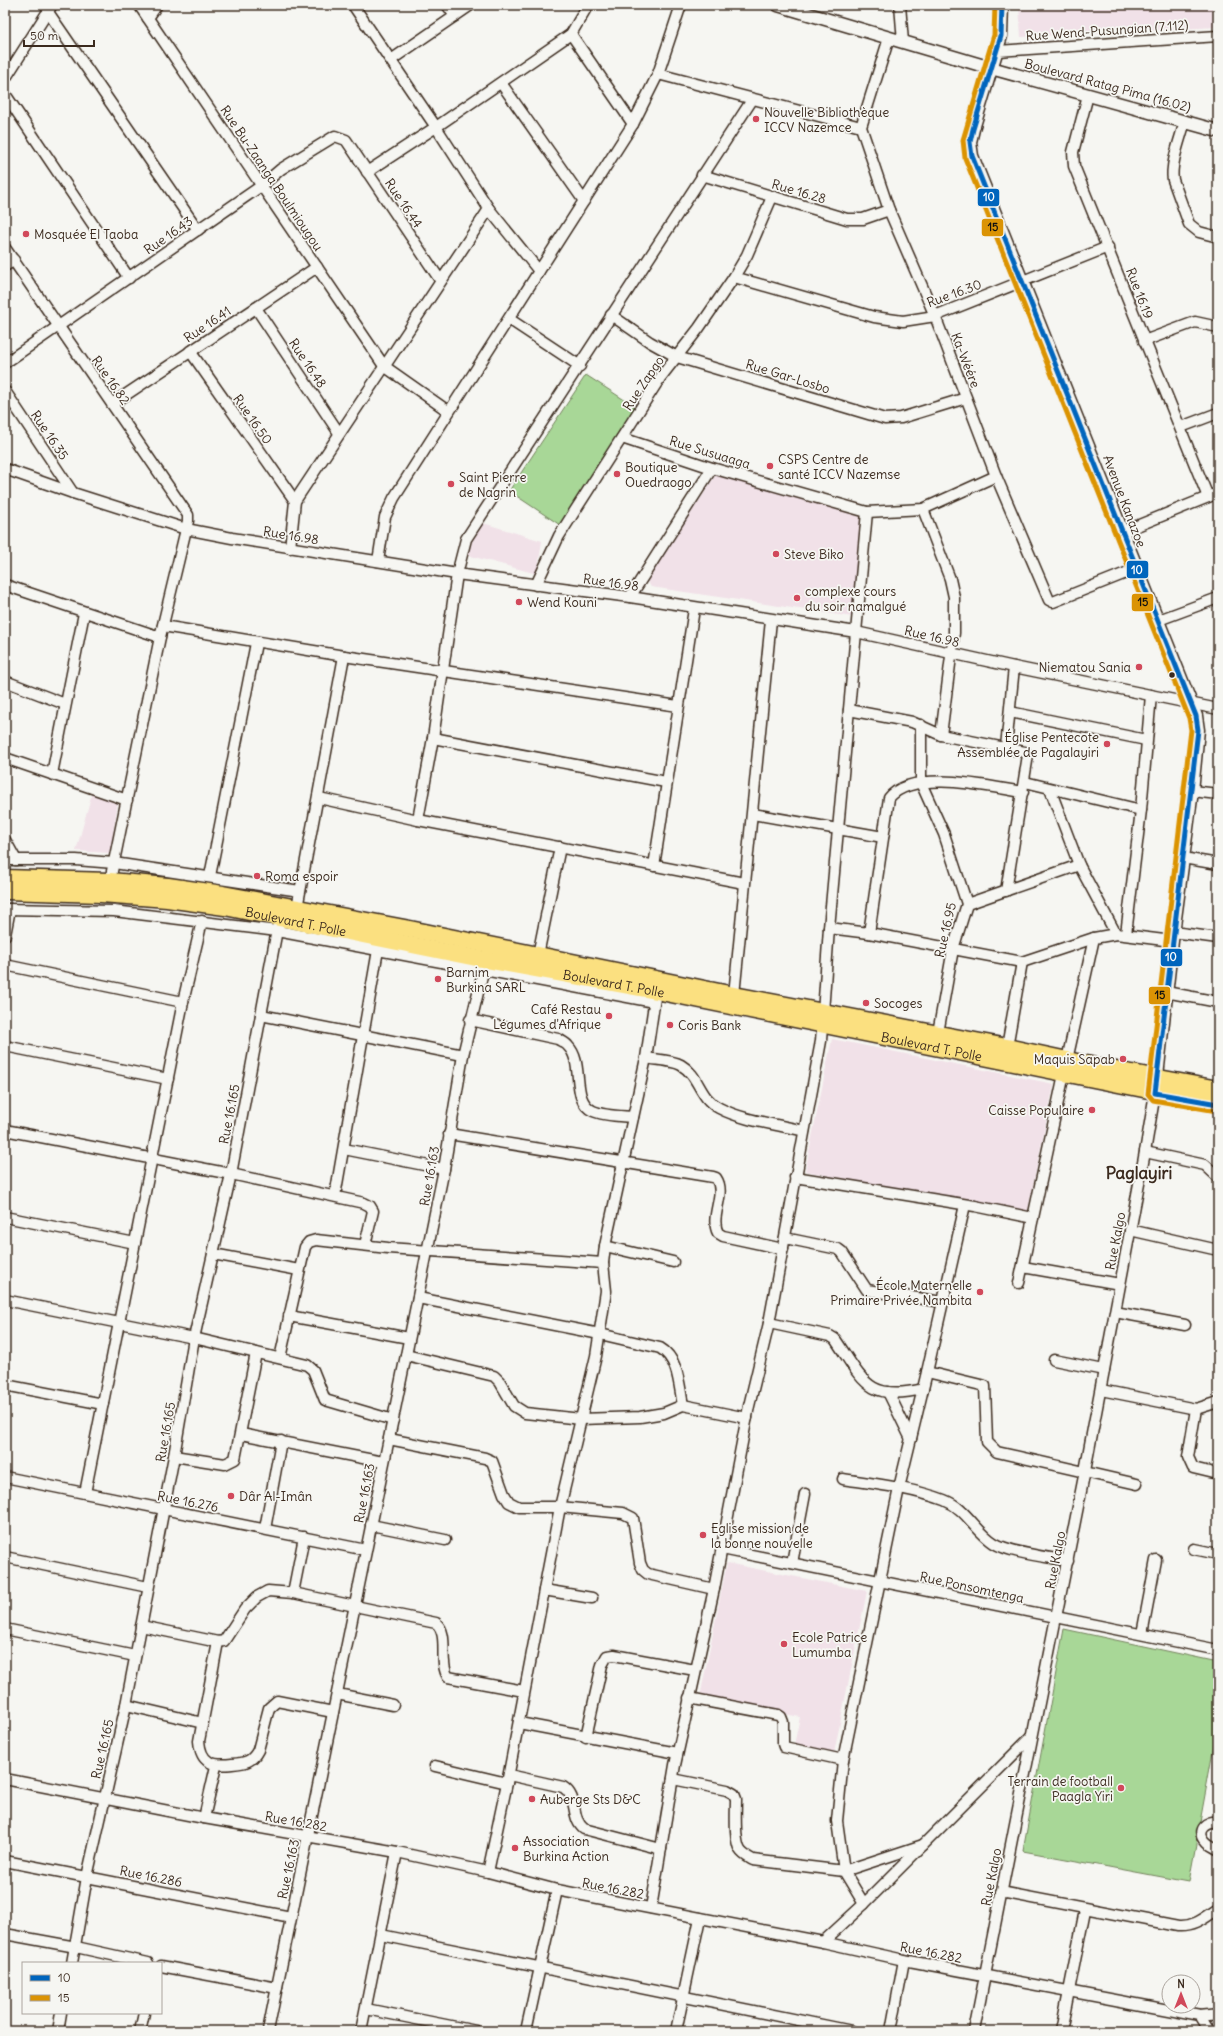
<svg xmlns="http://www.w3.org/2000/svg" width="1223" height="2036" viewBox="0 0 1223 2036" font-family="Delius,sans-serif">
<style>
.built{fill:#f1e1e8}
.green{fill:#a8d797;stroke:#72805a}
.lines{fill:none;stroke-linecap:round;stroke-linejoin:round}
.minor-casing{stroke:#3b2a1e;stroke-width:13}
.tertiary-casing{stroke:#3b2a1e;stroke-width:15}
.trunk-casing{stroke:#3b2a1e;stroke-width:19}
.minor{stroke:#f6f6f2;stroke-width:10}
.tertiary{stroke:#f6f6f2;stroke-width:12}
.trunk{stroke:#fbe080;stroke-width:16}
.bus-1-casing{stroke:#f6f6f2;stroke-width:8}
.bus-2-casing{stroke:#f6f6f2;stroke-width:8}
.bus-1{stroke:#0065bd;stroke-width:5}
.bus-2{stroke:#db9304;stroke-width:5}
.poi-dot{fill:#d1495b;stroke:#f6f6f2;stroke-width:1.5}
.bus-dot{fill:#3b2a1e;stroke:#f6f6f2;stroke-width:1.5}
.labels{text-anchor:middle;stroke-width:3.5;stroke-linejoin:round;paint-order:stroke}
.street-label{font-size:13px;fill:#3b2a1e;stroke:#f6f6f2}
.poi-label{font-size:13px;fill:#3b2a1e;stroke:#f6f6f2;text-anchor:start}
.district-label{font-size:17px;font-weight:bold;fill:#3b2a1e;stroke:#f6f6f2}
.line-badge{stroke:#f6f6f2;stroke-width:1.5}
.badge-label{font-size:11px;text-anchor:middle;font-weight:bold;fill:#fff}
.pale-badge-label{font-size:11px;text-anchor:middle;font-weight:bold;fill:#111}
</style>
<rect width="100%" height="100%" fill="#f6f6f2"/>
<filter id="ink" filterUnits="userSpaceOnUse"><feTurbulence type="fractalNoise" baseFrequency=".025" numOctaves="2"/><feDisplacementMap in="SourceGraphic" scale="8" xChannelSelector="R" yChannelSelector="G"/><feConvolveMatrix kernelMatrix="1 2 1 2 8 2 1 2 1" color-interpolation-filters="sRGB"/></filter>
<g filter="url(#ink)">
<g class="built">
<polygon points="1019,5 1218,5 1218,27 1021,37"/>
<polygon points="715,476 724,476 861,515 853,617 651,587 647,581"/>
<polygon points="480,522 542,541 537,574 467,555"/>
<polygon points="92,793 118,802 110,853 76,851"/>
<polygon points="832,1039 1054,1084 1027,1215 805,1171"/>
<polygon points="727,1563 867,1591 834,1753 794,1745 800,1717 700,1697"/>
</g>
<g class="green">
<polygon points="586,375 640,410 563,527 509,491"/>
<polygon points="1064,1629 1218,1662 1218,1724 1189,1882 1023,1851"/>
</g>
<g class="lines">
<defs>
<g id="minor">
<polyline points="139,5 384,366 448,411"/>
<polyline points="353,5 436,127 489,209 539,271"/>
<polyline points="447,5 455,16"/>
<polyline points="900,5 903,42"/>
<polyline points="48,12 198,230"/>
<polyline points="148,18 157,5"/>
<polyline points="571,34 633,124"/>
<polyline points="889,38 861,127 889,210 935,316 996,476 1049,600 1053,602 1136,569"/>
<polyline points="998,51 1218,36"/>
<polyline points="391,60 471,5"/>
<polyline points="658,74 861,127"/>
<polyline points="5,79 52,5"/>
<polyline points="501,83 584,201"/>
<polyline points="5,94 129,278"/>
<polyline points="1088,95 1073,152 1074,166 1208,497"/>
<path d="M1185,121C1181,137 1170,164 1173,180L1189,224L1199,232L1218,237"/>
<polyline points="367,172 436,127 571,34 588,5"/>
<polyline points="702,175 847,219 863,219 889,210"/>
<polyline points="5,248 188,515 188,521 160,637 110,881"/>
<polyline points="5,266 14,260"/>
<polyline points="734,277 874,317 903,321 935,316 1108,247"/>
<polyline points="256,308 339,433"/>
<polyline points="611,315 650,342 677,357 885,419 901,418 966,398"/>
<polyline points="509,319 580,366"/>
<polyline points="1144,341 1195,322 1218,327"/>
<polyline points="190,351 295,501"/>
<polyline points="5,363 261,186 281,169 335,136 346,140 440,280"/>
<polyline points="5,391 73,493"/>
<polyline points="112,404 317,267"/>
<polyline points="1181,427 1218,413"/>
<polyline points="622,438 712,468 867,512 923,509 996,476"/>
<polyline points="5,469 73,493 186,529 232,538 457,574 630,597 856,632 1014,667 1218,709"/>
<polyline points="1122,532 1218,493"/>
<polyline points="290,548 295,501 489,209"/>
<polyline points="378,561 385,517 394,498 633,124 658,74 681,5"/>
<polyline points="5,585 160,637"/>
<polyline points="536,585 559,536 571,517 660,378 699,328 734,277 747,255 772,197"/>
<polyline points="630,597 712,468"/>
<polyline points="1156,621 1218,598"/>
<polyline points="163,626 344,656 678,706"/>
<polyline points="5,681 65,704"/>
<polyline points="849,710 912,722 941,735 954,633 954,597 950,579 923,509"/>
<polyline points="1010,712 1146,740"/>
<polyline points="921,725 921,783 944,834 967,904 953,949 938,1033"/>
<polyline points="941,735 1025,752 1028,755 1006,891"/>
<polyline points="433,738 666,782"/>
<polyline points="1006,747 1014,667"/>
<polyline points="5,758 127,800"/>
<polyline points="52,774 84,613"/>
<polyline points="1025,782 1141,810"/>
<polyline points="1050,789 1079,865 1116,934"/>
<polyline points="1192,791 1218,794"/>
<polyline points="319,798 418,820 744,883"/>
<polyline points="753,814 883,837"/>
<polyline points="418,820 433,738 457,574 466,539 752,100"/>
<polyline points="5,840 16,860"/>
<polyline points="1183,858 1218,864"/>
<polyline points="5,860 76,860 114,863 300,891"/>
<polyline points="654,866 694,609"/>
<polyline points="210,876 256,643"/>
<polyline points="967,904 1079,865"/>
<polyline points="297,908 344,656"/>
<polyline points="5,909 114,911 277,931 654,1002"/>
<polyline points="829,928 869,933 1022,962 1094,938 1116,934 1172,941"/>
<polyline points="1173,932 1218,938"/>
<path d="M869,933L889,798C913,768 990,787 1023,792"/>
<polyline points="1126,934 1141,810 1151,695"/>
<polyline points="5,935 10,909"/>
<polyline points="538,955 560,847"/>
<polyline points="5,965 183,1002"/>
<polyline points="1166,992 1218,1002"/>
<polyline points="734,995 771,620"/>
<polyline points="261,1015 463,1055"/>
<path d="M470,1020L558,1039C561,1041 566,1043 568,1046C585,1063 570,1100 593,1111C604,1116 621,1116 633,1117"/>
<polyline points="5,1046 168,1079"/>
<polyline points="1007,1047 1022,962"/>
<path d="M646,1058C656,1060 672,1060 681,1065C700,1076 698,1097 719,1108C744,1121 776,1124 804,1131"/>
<polyline points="1067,1060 1094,938"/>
<polyline points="5,1130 231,1174 364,1203 370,1206 373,1211 365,1245"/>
<path d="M449,1134L713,1177L716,1178C727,1194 709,1216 718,1233L723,1236L783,1249"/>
<polyline points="344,1149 444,1169"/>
<polyline points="1145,1152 1205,1165 1218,1177"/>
<polyline points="795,1177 975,1206 1033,1218"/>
<polyline points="335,1196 378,950"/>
<polyline points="5,1217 135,1243"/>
<polyline points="1130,1230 1218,1250"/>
<polyline points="785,1238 838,1249 842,1252 867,1290 942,1302"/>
<polyline points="605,1246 673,1262"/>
<polyline points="213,1254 299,1270"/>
<polyline points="1023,1267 1120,1284"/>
<polyline points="1019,1283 1064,1074"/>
<path d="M418,1298L600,1334L660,1348C679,1359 679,1386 683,1405"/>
<polyline points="5,1300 194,1338 307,1365 313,1370 325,1400 393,1420"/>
<polyline points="1115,1312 1185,1325"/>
<polyline points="289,1316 409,1338"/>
<path d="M769,1323L830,1336L835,1339C863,1380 867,1402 923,1389"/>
<polyline points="406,1355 494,1376 500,1382 514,1406 525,1413 581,1419 640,1417 664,1413 683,1405 747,1418"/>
<polyline points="280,1358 305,1247 309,1242 316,1240 388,1248 603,1263"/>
<polyline points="1054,1360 1104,1370"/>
<polyline points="927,1372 985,1386 987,1442 997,1452 1137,1484"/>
<polyline points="5,1385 103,1404"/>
<polyline points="1101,1390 1196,1409 1218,1402"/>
<polyline points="888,1392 911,1439"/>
<polyline points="1196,1409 1188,1457 1193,1468 1218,1474"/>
<polyline points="241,1434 383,1462"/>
<polyline points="389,1439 485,1458 492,1461 504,1494 509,1502 519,1507 560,1507 623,1513 633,1518 640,1563 643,1570 648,1574 714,1589"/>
<polyline points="174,1456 225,1464 235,1459 256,1353"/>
<polyline points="5,1477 366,1550"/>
<path d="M843,1479C876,1484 912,1488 944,1500C966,1508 975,1531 994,1543C1010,1553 1049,1557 1068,1561"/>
<polyline points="85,1493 183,1002 202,921"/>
<polyline points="371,1525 445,1540"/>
<polyline points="265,1529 281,1441"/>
<polyline points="722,1549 1218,1650"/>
<polyline points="1194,1549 1218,1554"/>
<polyline points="5,1557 148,1587"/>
<polyline points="792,1563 805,1494"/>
<polyline points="544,1590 592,1598"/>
<polyline points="293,1593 304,1537"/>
<path d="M141,1626L218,1642L224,1641L245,1609L257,1597L268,1591L293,1593L436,1623C450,1635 438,1661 448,1677L524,1691"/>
<polyline points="5,1629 135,1656"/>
<polyline points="1142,1634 1156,1560"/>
<path d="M218,1642L199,1741C201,1764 213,1766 232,1764C245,1763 252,1762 258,1750L269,1708L277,1701L333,1712"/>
<polyline points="337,1694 393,1705"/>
<polyline points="689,1698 778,1715 781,1717 783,1722 783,1744 784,1747 843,1760"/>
<polyline points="126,1705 203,1723"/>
<polyline points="519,1723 677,1753"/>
<polyline points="586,1737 602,1665 607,1656 614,1655 695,1670"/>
<polyline points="435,1766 507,1783"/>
<path d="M509,1775L563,1787C579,1797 570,1818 584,1829L661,1849"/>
<polyline points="5,1779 204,1818 397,1852 488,1872 557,1890 823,1942 904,1960 1200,2016 1209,2031"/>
<path d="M673,1779L727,1790L734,1794L736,1799C736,1811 734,1840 740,1850C743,1855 748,1857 753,1860L844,1871L864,1904"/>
<polyline points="204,1818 216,1766"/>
<path d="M1218,1822C1207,1820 1195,1830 1205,1841C1208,1845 1214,1847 1218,1850"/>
<polyline points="923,1845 844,1871 837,1821 843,1760 899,1488 927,1372 965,1205"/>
<polyline points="5,1861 291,1917"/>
<polyline points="488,1872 507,1783 560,1507 596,1356 606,1291 603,1263 605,1246 646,1058 656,991"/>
<path d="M1001,1892L1178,1926C1195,1927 1204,1918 1218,1909"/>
<polyline points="651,1908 675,1765 714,1589 749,1406 769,1323 821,1041 829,928 867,512"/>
<polyline points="5,1934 76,1947 148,1963"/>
<polyline points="381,1935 852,2031"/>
<polyline points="823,1942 864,1904 1032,1736"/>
<polyline points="72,1963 87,1877 126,1705 174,1456 194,1338 231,1174 280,914"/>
<polyline points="161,1966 277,1988"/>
<polyline points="366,2009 476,2031"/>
<polyline points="1200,2016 1218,2014"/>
<polyline points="58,2031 61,2013"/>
<polyline points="140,2031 144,2013"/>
<polyline points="268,2031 444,1169 463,1055 487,955"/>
<polyline points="361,2031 397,1852"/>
<polyline points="526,2031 557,1890"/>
<polyline points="676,2031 700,1918"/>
<polyline points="891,2031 904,1960"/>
<polyline points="974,2031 1085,1471 1145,1152 1155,1093"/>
<polyline points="1061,2031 1085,1910"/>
</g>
<g id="tertiary">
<polyline points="778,5 991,68 1218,131"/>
<polyline points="1002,5 1001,36 973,129 970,142 972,156 1196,716 1198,730 1192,791 1172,941 1156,1085"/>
</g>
<g id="trunk">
<polyline points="5,878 110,881 168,886 223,894 410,929 734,995 1007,1047 1100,1067 1218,1089"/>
<path id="s1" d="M5,891L101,894L167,899L225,907L486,960L656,991L1218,1104"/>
</g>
</defs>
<use href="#minor" class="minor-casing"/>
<use href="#tertiary" class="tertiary-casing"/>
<use href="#trunk" class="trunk-casing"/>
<use href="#minor" class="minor"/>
<use href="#tertiary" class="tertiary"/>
<use href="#trunk" class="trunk"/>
<defs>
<polyline id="bus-1" points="1002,5 1001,36 973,129 970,142 972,156 1196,716 1198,730 1155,1093 1218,1104"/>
<polyline id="bus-2" points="995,5 994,35 963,140 965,158 1189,718 1191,730 1148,1094 1153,1100 1217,1111"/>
</defs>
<use href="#bus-1" class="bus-1-casing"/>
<use href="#bus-2" class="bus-2-casing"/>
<use href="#bus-1" class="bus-1"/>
<use href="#bus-2" class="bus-2"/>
</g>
</g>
<g class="poi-dot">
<circle cx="756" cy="119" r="4"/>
<circle cx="26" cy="234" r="4"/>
<circle cx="770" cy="466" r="4"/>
<circle cx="617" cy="474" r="4"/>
<circle cx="451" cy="484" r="4"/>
<circle cx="776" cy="554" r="4"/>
<circle cx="797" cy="598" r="4"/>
<circle cx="519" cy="602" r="4"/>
<circle cx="1139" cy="667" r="4"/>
<circle cx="1107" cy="744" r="4"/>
<circle cx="257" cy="876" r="4"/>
<circle cx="438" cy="979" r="4"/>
<circle cx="866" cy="1003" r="4"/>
<circle cx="609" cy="1016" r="4"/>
<circle cx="670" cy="1025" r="4"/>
<circle cx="1123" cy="1059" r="4"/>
<circle cx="1092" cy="1110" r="4"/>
<circle cx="980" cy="1292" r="4"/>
<circle cx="231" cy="1496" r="4"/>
<circle cx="703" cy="1535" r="4"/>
<circle cx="784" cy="1644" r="4"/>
<circle cx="1121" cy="1788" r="4"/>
<circle cx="532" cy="1799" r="4"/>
<circle cx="515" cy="1848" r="4"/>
</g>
<circle class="bus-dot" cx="1172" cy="675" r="3.5"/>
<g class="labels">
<g class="street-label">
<text transform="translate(1107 30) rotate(-4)" y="5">Rue Wend-Pusungian (7.112)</text>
<text transform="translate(1108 85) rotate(15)" y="5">Boulevard Ratag Pima (16.02)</text>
<text transform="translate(272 178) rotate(56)" y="5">Rue Bu-Zaanga Boulmiougou</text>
<text transform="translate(799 191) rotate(16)" y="5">Rue 16.28</text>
<text transform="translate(404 203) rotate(56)" y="5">Rue 16.44</text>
<text transform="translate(168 235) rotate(-35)" y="5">Rue 16.43</text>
<text transform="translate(954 293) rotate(-20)" y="5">Rue 16.30</text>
<text transform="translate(1140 293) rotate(69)" y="5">Rue 16.19</text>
<text transform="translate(207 324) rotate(-34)" y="5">Rue 16.41</text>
<text transform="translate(966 360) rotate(69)" y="5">Ka-Wéére</text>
<text transform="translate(308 363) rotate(56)" y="5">Rue 16.48</text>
<text transform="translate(788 376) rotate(17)" y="5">Rue Gar-Losbo</text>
<text transform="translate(111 380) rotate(55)" y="5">Rue 16.82</text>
<text transform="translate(643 383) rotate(-56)" y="5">Rue Zapgo</text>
<text transform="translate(253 419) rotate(55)" y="5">Rue 16.50</text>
<text transform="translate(50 435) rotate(56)" y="5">Rue 16.35</text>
<text transform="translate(710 452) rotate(17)" y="5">Rue Susuaaga</text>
<text transform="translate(1125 501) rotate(69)" y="5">Avenue Kanazoe</text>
<text transform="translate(291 535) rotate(9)" y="5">Rue 16.98</text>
<text transform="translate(611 582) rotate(8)" y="5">Rue 16.98</text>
<text transform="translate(932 636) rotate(13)" y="5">Rue 16.98</text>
<text dy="5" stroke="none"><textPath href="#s1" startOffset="293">Boulevard T. Polle</textPath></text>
<text transform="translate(945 930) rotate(-77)" y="5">Rue 16.95</text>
<text dy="5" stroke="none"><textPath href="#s1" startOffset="617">Boulevard T. Polle</textPath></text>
<text dy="5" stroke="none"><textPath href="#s1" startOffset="941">Boulevard T. Polle</textPath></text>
<text transform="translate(229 1114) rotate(-79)" y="5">Rue 16.165</text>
<text transform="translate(429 1176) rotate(-80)" y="5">Rue 16.163</text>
<text transform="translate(1115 1241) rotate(-79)" y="5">Rue Kalgo</text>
<text transform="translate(165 1432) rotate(-80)" y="5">Rue 16.165</text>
<text transform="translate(364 1493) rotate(-79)" y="5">Rue 16.163</text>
<text transform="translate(188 1501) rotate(11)" y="5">Rue 16.276</text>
<text transform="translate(1055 1560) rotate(-79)" y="5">Rue Kalgo</text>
<text transform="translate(972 1587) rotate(12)" y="5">Rue Ponsomtenga</text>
<text transform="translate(102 1749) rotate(-77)" y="5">Rue 16.165</text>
<text transform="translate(296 1821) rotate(10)" y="5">Rue 16.282</text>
<text transform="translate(288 1869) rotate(-78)" y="5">Rue 16.163</text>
<text transform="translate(151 1876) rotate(11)" y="5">Rue 16.286</text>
<text transform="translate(991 1877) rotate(-79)" y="5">Rue Kalgo</text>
<text transform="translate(613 1888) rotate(11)" y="5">Rue 16.282</text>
<text transform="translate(931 1952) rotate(11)" y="5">Rue 16.282</text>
</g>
<g class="poi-label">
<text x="764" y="117">Nouvelle Bibliothèque<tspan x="764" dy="15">ICCV Nazemce</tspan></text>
<text x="34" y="239">Mosquée El Taoba</text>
<text x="778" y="464">CSPS Centre de<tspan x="778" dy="15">santé ICCV Nazemse</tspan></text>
<text x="625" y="472">Boutique<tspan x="625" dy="15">Ouedraogo</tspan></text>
<text x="459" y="482">Saint Pierre<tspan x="459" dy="15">de Nagrin</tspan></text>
<text x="784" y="559">Steve Biko</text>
<text x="805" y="596">complexe cours<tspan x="805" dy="15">du soir namalgué</tspan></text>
<text x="527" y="607">Wend Kouni</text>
<text x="1131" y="672" text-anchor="end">Niematou Sania</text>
<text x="1099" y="742" text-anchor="end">Église Pentecote<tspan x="1099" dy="15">Assemblée de Pagalayiri</tspan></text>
<text x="265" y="881">Roma espoir</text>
<text x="446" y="977">Barnim<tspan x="446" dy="15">Burkina SARL</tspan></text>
<text x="874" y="1008">Socoges</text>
<text x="601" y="1014" text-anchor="end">Café Restau<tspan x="601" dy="15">Légumes d'Afrique</tspan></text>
<text x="678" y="1030">Coris Bank</text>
<text x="1115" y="1064" text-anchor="end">Maquis Sapab</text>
<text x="1084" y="1115" text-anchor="end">Caisse Populaire</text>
<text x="972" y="1290" text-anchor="end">École Maternelle<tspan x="972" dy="15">Primaire Privée Nambita</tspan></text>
<text x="239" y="1501">Dâr Al-Imân</text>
<text x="711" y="1533">Eglise mission de<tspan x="711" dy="15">la bonne nouvelle</tspan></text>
<text x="792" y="1642">Ecole Patrice<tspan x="792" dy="15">Lumumba</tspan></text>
<text x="1113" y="1786" text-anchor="end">Terrain de football<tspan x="1113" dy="15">Paagla Yiri</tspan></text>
<text x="540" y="1804">Auberge Sts D&amp;C</text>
<text x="523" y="1846">Association<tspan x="523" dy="15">Burkina Action</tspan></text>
</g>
<g class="district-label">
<text x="1139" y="1179">Paglayiri</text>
</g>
</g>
<g class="line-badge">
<rect x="977" y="188" width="23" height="19" rx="4" fill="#0065bd"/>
<rect x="981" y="218" width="23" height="19" rx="4" fill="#db9304"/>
<rect x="1126" y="560" width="23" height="19" rx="4" fill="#0065bd"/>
<rect x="1131" y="593" width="23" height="19" rx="4" fill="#db9304"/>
<rect x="1160" y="948" width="23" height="19" rx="4" fill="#0065bd"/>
<rect x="1148" y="986" width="23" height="19" rx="4" fill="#db9304"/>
</g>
<g class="badge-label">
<text x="989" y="201">10</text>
<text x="1137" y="574">10</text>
<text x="1171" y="961">10</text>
</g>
<g class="pale-badge-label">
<text x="993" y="231">15</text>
<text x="1143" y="606">15</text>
<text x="1160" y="999">15</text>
</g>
<rect width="1223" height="2036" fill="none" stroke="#f6f6f2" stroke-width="20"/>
<rect x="10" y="10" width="1203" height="2016" fill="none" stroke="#3b2a1e" stroke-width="1.5" filter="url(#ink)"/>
<rect x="22" y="1962" width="140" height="52" fill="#f6f6f2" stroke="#aba49d"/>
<rect x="30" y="1975" width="20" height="6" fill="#0065bd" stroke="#aba49d"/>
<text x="58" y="1982" font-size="12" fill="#3b2a1e">10</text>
<rect x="30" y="1995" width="20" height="6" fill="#db9304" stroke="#aba49d"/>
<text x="58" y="2002" font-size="12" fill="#3b2a1e">15</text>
<g transform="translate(1181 1994)"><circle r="19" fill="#f6f6f2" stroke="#aba49d"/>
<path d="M0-3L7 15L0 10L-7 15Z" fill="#d1495b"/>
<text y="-6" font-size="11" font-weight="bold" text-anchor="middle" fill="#3b2a1e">N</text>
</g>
<path d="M24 40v6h70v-6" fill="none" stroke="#3b2a1e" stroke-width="2"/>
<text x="30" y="40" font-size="12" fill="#3b2a1e" stroke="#f6f6f2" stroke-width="3" paint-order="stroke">50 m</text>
</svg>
